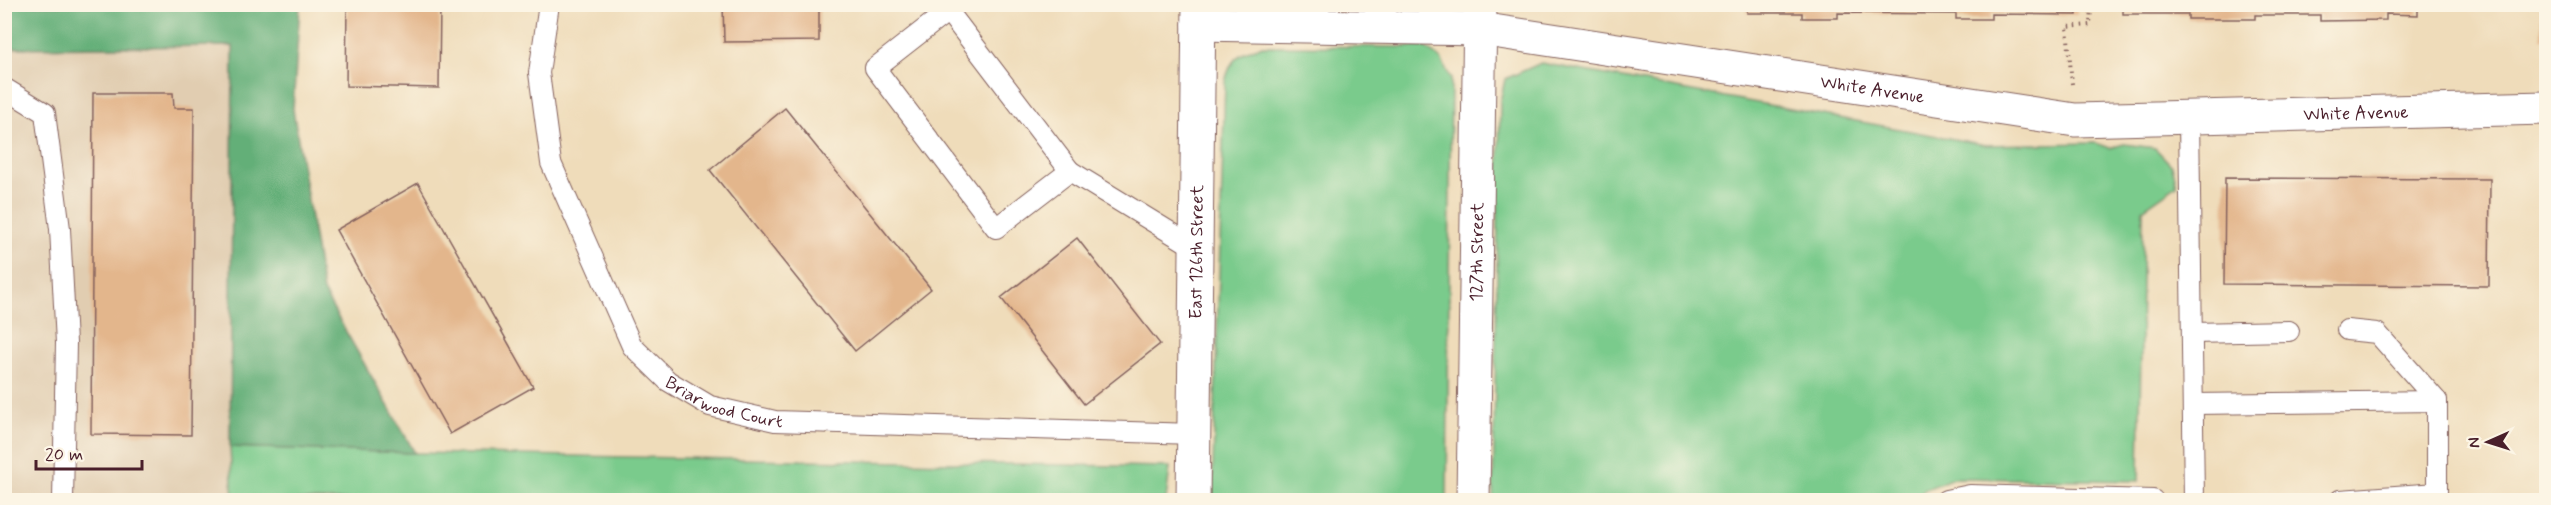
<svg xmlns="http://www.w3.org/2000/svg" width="2551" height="505" viewBox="0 0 2551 505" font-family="Mynerve,sans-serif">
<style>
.built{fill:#e1cdb1}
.green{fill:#7acb8c;stroke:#62755c;stroke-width:1.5}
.forest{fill:#63af78;stroke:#566752;stroke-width:1.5}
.building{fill:#e3b68c}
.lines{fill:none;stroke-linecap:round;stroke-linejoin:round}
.lane-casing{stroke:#84615d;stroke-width:22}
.street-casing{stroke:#84615d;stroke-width:35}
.path{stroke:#84615d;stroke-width:4;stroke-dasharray:1.5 4.5;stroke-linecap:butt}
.lane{stroke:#fff;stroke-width:20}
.street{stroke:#fff;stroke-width:33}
.labels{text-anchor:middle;stroke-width:6;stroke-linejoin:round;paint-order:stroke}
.street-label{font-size:18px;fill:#4a1f2b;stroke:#fcf5e5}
</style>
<rect width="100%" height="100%" fill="#fcf5e5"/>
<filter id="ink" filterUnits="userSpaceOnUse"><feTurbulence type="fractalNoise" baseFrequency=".0167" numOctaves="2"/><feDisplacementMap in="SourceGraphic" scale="12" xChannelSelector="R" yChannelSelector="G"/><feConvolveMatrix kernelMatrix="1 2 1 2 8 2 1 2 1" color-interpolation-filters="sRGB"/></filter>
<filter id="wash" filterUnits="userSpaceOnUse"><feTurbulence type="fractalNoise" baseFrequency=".008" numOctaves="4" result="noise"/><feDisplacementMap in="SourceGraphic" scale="24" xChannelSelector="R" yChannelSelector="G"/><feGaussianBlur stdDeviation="1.35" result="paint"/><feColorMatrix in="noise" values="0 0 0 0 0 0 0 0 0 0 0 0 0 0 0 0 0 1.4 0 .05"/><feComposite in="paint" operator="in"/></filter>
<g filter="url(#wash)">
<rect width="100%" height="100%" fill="#efdcba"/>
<polygon class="built" points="233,46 230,447 233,500 5,500 4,48"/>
<g class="green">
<path d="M1260,46L1425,47L1441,59L1451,79L1447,500H1212L1225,82C1231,58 1237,55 1260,46Z"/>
<polygon points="1541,63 1986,145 2096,143 2110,148 2124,144 2155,148 2172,166 2177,185 2143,209 2139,481 1953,478 1924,490 1916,500 1493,500 1500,102 1505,79"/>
<polygon points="230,447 415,453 1170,467 1166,500 233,500"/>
</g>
<polygon class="forest" points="4,5 300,5 293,109 323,291 415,453 230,447 233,46 5,48"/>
<g id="blocks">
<g class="building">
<polygon points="347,4 440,4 439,88 346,86"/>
<polygon points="723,4 819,4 819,41 724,42"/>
<polygon points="1747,4 2077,4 2077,15 1991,14 1991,19 1956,19 1956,14 1838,13 1838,18 1802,18 1802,13 1747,13"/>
<rect x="2541" y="4" width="5" height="34"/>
<polygon points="2123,5 2418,5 2418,15 2386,14 2386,20 2320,21 2320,15 2255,15 2255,19 2188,19 2188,14 2123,14"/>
<polygon points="93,93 173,93 174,108 194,108 191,435 91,434"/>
<polygon points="785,108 931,289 855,351 710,170"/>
<polygon points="2225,178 2490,179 2489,286 2224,284"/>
<polygon points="418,183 533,387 450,434 336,230"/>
<polygon points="1077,238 1160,344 1084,404 1001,298"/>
</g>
</g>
</g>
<g filter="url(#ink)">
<use href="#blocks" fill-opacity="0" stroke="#84615d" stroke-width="1.5"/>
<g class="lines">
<defs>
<g id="lane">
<path id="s1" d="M549,4L539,73L551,163L632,346L668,381L710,406L775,421L1194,434"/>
<polygon points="948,11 1070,171 996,228 875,68"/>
<polyline points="4,88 45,113 60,229 66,343 63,500"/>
<polyline points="2189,117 2194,500"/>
<polyline points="1070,171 1196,248"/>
<polyline points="2347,330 2377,333 2437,401"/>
<polyline points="2192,333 2289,331"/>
<polyline points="2193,404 2437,401 2437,493 2340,500"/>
<polyline points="1946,500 1970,495 2153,500"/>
</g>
<g id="street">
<path id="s2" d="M1199,24L1480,29L2075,120L2546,108"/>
<path id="s3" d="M1193,500L1199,4"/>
<path id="s4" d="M1473,500L1480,4"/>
</g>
</defs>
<use href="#lane" class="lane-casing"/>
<use href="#street" class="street-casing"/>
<polyline class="path" points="2072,84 2067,27 2090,25 2091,4"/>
<use href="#lane" class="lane"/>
<use href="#street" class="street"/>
</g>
</g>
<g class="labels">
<g class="street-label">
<text dy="6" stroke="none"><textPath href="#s2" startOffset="678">White Avenue</textPath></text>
<text dy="6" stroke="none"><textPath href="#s2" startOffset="1164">White Avenue</textPath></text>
<text dy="6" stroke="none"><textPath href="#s3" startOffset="248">East 126th Street</textPath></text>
<text dy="6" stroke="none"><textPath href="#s4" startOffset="248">127th Street</textPath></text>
<text dy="6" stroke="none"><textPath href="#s1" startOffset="472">Briarwood Court</textPath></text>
</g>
</g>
<rect width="2551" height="505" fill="none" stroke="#fcf5e5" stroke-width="24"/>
<g transform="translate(2488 442) rotate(267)" stroke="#fcf5e5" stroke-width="4.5" paint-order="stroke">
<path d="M0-4.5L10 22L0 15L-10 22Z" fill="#4a1f2b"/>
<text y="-9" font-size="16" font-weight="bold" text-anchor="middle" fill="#4a1f2b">N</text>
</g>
<path d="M36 460v9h106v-9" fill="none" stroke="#4a1f2b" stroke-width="3"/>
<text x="45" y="460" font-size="18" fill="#4a1f2b" stroke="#fcf5e5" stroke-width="4.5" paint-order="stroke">20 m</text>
</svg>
